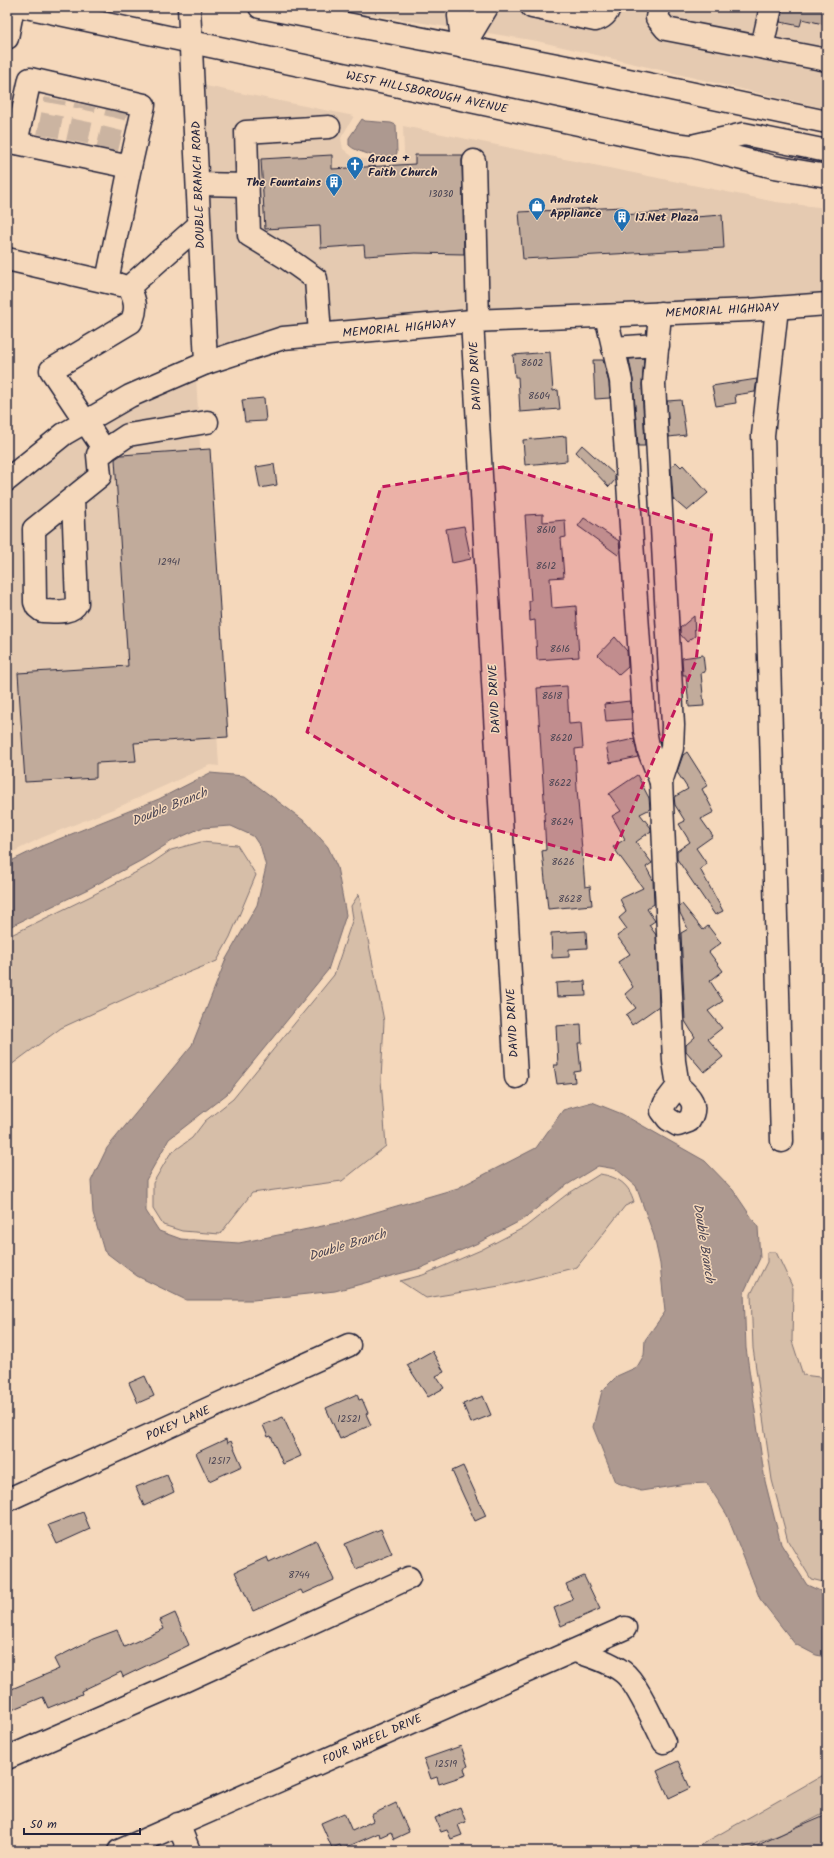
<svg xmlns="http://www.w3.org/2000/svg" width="834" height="1858" viewBox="0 0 834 1858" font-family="Kalam,sans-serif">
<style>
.built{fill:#e5cab1}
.green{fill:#d6bea8;stroke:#7c7072}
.water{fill:#ad9990;stroke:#75696e}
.building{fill:#c1ab9b;stroke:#22223b}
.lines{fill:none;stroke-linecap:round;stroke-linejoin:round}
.minor-tunnel{stroke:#cbb4a1;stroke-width:22;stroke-dasharray:22 11;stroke-linecap:butt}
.minor-casing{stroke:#22223b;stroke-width:25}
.major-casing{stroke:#22223b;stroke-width:25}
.minor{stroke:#f5d8bb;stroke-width:22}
.major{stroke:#f5d8bb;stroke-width:22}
.marked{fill:#c2185b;fill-opacity:0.2;stroke:#c2185b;stroke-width:3;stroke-dasharray:8 5;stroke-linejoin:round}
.labels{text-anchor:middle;stroke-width:3;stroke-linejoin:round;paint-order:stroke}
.number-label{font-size:10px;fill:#4a4453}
.street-label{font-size:12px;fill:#22223b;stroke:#f5d8bb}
.poi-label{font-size:12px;font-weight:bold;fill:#22223b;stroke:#f5d8bb;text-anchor:start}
.water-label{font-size:13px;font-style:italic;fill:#4c4654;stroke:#f5d8bb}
</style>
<rect width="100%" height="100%" fill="#f5d8bb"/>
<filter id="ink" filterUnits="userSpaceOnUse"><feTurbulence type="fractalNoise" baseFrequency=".025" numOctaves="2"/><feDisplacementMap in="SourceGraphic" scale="8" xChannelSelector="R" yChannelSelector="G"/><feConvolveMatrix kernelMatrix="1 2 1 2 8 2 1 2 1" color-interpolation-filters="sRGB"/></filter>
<g filter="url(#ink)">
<g class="built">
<polygon points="328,7 452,7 453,28"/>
<polygon points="495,7 827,7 827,109 537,41 482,32"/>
<polygon points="201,85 354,116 341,138 343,149 353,157 365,159 379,167 385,164 392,165 402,160 404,153 403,126 776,202 827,208 827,295 214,349"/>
<polygon points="827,315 481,334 481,330"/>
<polygon points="196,377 219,766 210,765 123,805 41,838 7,855 7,491 69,442 134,404"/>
</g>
<g class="green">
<polygon points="201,842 237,845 256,875 230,937 217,961 135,994 61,1028 7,1068 7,937 91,896 146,867 171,850"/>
<polygon points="359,894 384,1021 381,1080 386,1146 342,1181 252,1193 220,1234 182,1231 163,1225 153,1209 153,1183 170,1154 192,1138 205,1121 233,1099 334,975 353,918 351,906"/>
<path d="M600,1174C618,1177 629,1184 634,1202L625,1206L577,1267L506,1285L426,1298L400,1281L423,1275L481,1250L525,1227L566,1195Z"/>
<polygon points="767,1252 776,1252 793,1288 792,1341 803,1375 827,1378 827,1583 811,1579 788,1541 772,1480 753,1348 751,1294 767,1262"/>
<polygon points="827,1773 827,1811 782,1834 735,1851 690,1851"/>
</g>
<g class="water">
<path d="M362,119L365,121L391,123L396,125L397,153C394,159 388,158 381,156L379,160C370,152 357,153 349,145V138Z"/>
<polygon points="210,773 244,776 307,823 328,847 337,867 346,915 328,970 227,1094 169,1139 146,1180 146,1211 159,1231 181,1239 239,1243 342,1222 458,1188 536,1148 563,1110 592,1102 622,1114 705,1161 733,1190 758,1227 760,1258 744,1292 746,1348 765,1481 781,1544 807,1585 827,1594 827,1657 816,1655 795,1644 760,1599 727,1515 707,1483 686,1484 641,1491 615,1482 593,1427 602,1391 617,1376 637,1367 644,1355 645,1340 665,1312 660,1264 654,1236 636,1186 616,1169 598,1166 562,1188 522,1220 478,1243 421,1268 335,1291 253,1300 186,1300 137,1276 104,1251 93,1213 91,1181 107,1148 192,1045 226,959 257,905 266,867 261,848 253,836 231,826 201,828 172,841 142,860 88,889 7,928 7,863 44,845 159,799"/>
</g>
<g class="building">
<polygon points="783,7 827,7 827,25 802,19 800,26 780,22"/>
<polygon points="332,155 332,169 415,164 415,155 463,155 462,161 464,254 415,253 365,256 364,245 321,248 320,226 265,229 261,159"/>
<polygon points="623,207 623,215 694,210 695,217 722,215 724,248 523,259 519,212"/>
<polygon points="550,352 553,391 558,390 560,409 520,412 518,377 515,377 513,355"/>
<polygon points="644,358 642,385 645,446 638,446 633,380 629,359"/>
<polygon points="593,360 603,360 609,383 610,398 595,399"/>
<polygon points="757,379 755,392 735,395 736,403 716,406 712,386"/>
<polygon points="264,398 266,421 245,422 242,400"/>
<polygon points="681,400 686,435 669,437 667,401"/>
<polygon points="566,436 567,461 525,465 523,440"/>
<polygon points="582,445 615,475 615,480 609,487 576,452"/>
<polygon points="210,449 228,737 134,743 136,761 96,763 96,778 25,782 18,673 128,666 115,459 121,455"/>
<polygon points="676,462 681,467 683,465 708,493 687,511 673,499 671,468"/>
<polygon points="274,464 277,485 260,488 256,467"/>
<polygon points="543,514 543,522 565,520 566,537 561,538 564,577 550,578 552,608 576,606 579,657 537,660 535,620 530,621 529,601 531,601 525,515"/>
<polygon points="584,518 619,541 620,551 618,555 578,526"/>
<polygon points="464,526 471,559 452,563 446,529"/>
<polygon points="694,616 695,636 687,642 680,634 680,628"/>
<polygon points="615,637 627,651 628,667 619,675 598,655"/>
<polygon points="703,655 705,672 701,673 704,706 689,707 686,675 683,675 682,658"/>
<polygon points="567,686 569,724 581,723 583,748 575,749 577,789 585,887 590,886 592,905 548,909 542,851 546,850 544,814 545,814 537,688"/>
<polygon points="630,701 632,719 606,721 604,704"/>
<polygon points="634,739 638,757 610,763 606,745"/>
<polygon points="687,752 708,785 702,789 714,812 701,819 713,836 696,848 707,864 700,869 723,911 715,915 677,859 677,851 690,842 679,824 685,821 675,805 674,797 688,789 677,772 683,755"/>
<polygon points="637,775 649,798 650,809 640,814 651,828 651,831 636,842 652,863 646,867 653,880 654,904 647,909 655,921 649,925 656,935 659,1006 632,1025 626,1015 636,1008 625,994 633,987 618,962 630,954 617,936 627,929 619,918 626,912 620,899 643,888 613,847 625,839 612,816 621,811 609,794"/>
<polygon points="682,904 703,930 708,926 721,943 709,952 723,971 710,981 723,1001 708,1011 722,1028 708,1039 723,1057 704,1072 686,1051 686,1045 695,1037 685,1021 681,933 688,929 680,913 679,906"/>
<polygon points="586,931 587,948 569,949 569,957 552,958 551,933"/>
<polygon points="585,981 586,996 557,997 556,983"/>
<polygon points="581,1024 582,1043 578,1043 581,1071 574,1072 575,1082 557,1084 554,1065 558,1065 556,1026"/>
<polygon points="432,1351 444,1372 436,1376 444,1388 428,1397 407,1365"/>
<polygon points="145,1376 154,1396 138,1403 129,1383"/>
<polygon points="357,1394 359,1400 362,1399 368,1413 366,1414 371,1425 340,1439 326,1408"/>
<polygon points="483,1396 491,1415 471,1423 463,1404"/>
<polygon points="283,1417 301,1456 283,1464 271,1436 268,1437 263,1425"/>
<polygon points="226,1439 227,1443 231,1441 242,1466 209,1481 196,1453"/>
<polygon points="463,1466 486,1516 475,1521 452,1471"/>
<polygon points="167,1475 174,1492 144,1506 136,1487"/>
<polygon points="83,1512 90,1529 57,1544 48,1525"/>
<polygon points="381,1529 392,1554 356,1569 345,1544"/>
<polygon points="316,1540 334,1580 303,1594 301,1590 253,1611 235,1572 267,1557 269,1562"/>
<polygon points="584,1576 600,1609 561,1626 554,1608 573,1600 566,1584"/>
<polygon points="175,1613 189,1645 183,1648 123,1677 121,1672 81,1691 82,1694 48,1708 43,1697 7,1712 7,1691 59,1669 54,1659 93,1639 117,1630 124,1647 164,1629 160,1620"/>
<polygon points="461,1746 468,1766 464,1768 466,1775 439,1784 437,1777 431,1779 424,1759"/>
<polygon points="678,1761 690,1788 669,1798 657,1771"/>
<polygon points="396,1803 409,1832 394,1839 391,1832 380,1837 379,1833 342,1849 340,1845 332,1848 321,1823 344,1813 352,1831 373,1821 371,1815"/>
<polygon points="460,1807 466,1822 458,1825 462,1835 451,1839 447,1830 441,1832 435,1818"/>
<polygon points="827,1814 827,1851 745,1851 797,1827"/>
</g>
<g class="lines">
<g class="minor-tunnel">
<polyline points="48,136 55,99"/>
<polyline points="77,142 85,105"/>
<polyline points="107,150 117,109"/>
</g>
<defs>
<g id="minor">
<polyline points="189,7 206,363"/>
<polyline points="460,7 459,16 463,47 487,7"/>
<path d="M532,7L595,20C603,18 607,15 609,7"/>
<polyline points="659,7 657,18 666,29 827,60"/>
<polyline points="7,38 13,7"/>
<polyline points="762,47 771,7"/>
<polyline points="7,141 130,167 107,281"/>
<polyline points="16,143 30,79 144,105 130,167"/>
<polyline points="474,161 478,321"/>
<polyline points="198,184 248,185"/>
<polyline points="7,259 120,285"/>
<polyline points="129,287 199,225"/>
<polyline points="777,308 763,435 782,1141"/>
<polyline points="606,316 621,381 645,731 649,751 661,782 672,748 673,725 654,384 660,313"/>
<polyline points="472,321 516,1077"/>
<polyline points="320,334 316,279 285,257 249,235 246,132 329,127"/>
<polyline points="613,348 658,345"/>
<path d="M105,451L51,370L131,322C138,309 135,300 129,287"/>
<polyline points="7,480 64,434 130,396 206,363 283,338 472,321 749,310 827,304"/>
<path d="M73,498L77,603C71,615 53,611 42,611L37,607L35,602L34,529L100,476L98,455L128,435L207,422"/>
<path d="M661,782L674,1061L678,1086C690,1096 699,1105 689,1121L678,1125L668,1119L662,1111L665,1103L678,1086"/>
<polyline points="7,1500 349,1345"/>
<path d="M575,1651C591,1656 610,1662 623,1672C637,1682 655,1725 664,1742"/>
<polyline points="7,1758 184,1681 409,1578"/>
<polyline points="178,1824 189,1851"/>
<polyline points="119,1851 625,1628"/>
</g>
<g id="major">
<polyline points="26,7 673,144 691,146 774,167 827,176"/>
<polyline points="260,7 572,68 827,122"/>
<polyline points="696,145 744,134 827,151"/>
</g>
</defs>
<use href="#minor" class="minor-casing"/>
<use href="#major" class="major-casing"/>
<use href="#minor" class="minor"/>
<use href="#major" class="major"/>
</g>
</g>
<path class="marked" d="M503,467L712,531L696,661L610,861L452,818L307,732L381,487Z"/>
<defs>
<symbol id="church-pin" viewBox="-11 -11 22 30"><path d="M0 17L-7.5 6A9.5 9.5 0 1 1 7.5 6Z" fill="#1f6fb2" stroke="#f5d8bb"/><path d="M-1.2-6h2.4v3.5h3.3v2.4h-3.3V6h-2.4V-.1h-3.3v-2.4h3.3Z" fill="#fff"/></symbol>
<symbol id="building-pin" viewBox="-11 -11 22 30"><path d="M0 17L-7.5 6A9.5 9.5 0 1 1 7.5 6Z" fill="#1f6fb2" stroke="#f5d8bb"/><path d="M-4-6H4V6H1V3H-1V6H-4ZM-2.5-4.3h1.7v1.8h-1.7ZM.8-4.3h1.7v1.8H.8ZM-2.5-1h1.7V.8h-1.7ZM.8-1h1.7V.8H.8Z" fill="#fff"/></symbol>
<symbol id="shop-pin" viewBox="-11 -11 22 30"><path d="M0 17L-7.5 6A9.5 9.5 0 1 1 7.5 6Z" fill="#1f6fb2" stroke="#f5d8bb"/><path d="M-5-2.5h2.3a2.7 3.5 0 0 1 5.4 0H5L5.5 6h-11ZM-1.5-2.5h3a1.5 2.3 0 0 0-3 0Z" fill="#fff"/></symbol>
</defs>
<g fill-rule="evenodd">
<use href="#church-pin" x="345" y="155" width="20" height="27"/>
<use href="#building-pin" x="324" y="172" width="20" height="27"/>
<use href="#shop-pin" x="527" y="196" width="20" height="27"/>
<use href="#building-pin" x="612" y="207" width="20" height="27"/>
</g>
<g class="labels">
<g class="number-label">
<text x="441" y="197">13030</text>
<text x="532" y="366">8602</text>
<text x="539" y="399">8604</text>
<text x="546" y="533">8610</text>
<text x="169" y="565">12941</text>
<text x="546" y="569">8612</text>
<text x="560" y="652">8616</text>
<text x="552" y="699">8618</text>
<text x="561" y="741">8620</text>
<text x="560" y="786">8622</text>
<text x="562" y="825">8624</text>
<text x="563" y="865">8626</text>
<text x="570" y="902">8628</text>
<text x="349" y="1422">12521</text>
<text x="219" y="1464">12517</text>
<text x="299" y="1578">8744</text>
<text x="446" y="1767">12519</text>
</g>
<g class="street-label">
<text transform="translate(427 92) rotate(12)" y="4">WEST HILLSBOROUGH AVENUE</text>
<text transform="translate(198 185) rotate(-92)" y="4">DOUBLE BRANCH ROAD</text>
<text transform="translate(722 310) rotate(-3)" y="4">MEMORIAL HIGHWAY</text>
<text transform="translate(399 328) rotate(-5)" y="4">MEMORIAL HIGHWAY</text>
<text transform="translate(475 376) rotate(-93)" y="4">DAVID DRIVE</text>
<text transform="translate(494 699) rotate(-93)" y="4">DAVID DRIVE</text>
<text transform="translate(512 1023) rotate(-93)" y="4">DAVID DRIVE</text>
<text transform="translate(178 1423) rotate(-24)" y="4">POKEY LANE</text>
<text transform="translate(372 1739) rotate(-24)" y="4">FOUR WHEEL DRIVE</text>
</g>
<g class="poi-label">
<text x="368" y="162">Grace +<tspan x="368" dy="14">Faith Church</tspan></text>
<text x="321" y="186" text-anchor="end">The Fountains</text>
<text x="550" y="203">Androtek<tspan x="550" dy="14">Appliance</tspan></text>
<text x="635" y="221">IJ.Net Plaza</text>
</g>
<g class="water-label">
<text transform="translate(169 806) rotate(-22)" y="5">Double Branch</text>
<text transform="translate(705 1243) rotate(81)" y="5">Double Branch</text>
<text transform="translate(347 1244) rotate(-17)" y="5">Double Branch</text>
</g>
</g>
<rect width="834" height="1858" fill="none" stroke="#f5d8bb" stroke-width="24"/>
<rect x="12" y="12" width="810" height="1834" fill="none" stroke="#22223b" stroke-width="1.5" filter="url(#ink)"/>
<path d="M24 1828v6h116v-6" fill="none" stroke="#22223b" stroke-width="2"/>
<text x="30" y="1828" font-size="12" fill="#22223b" stroke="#f5d8bb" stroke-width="3" paint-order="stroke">50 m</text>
</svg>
